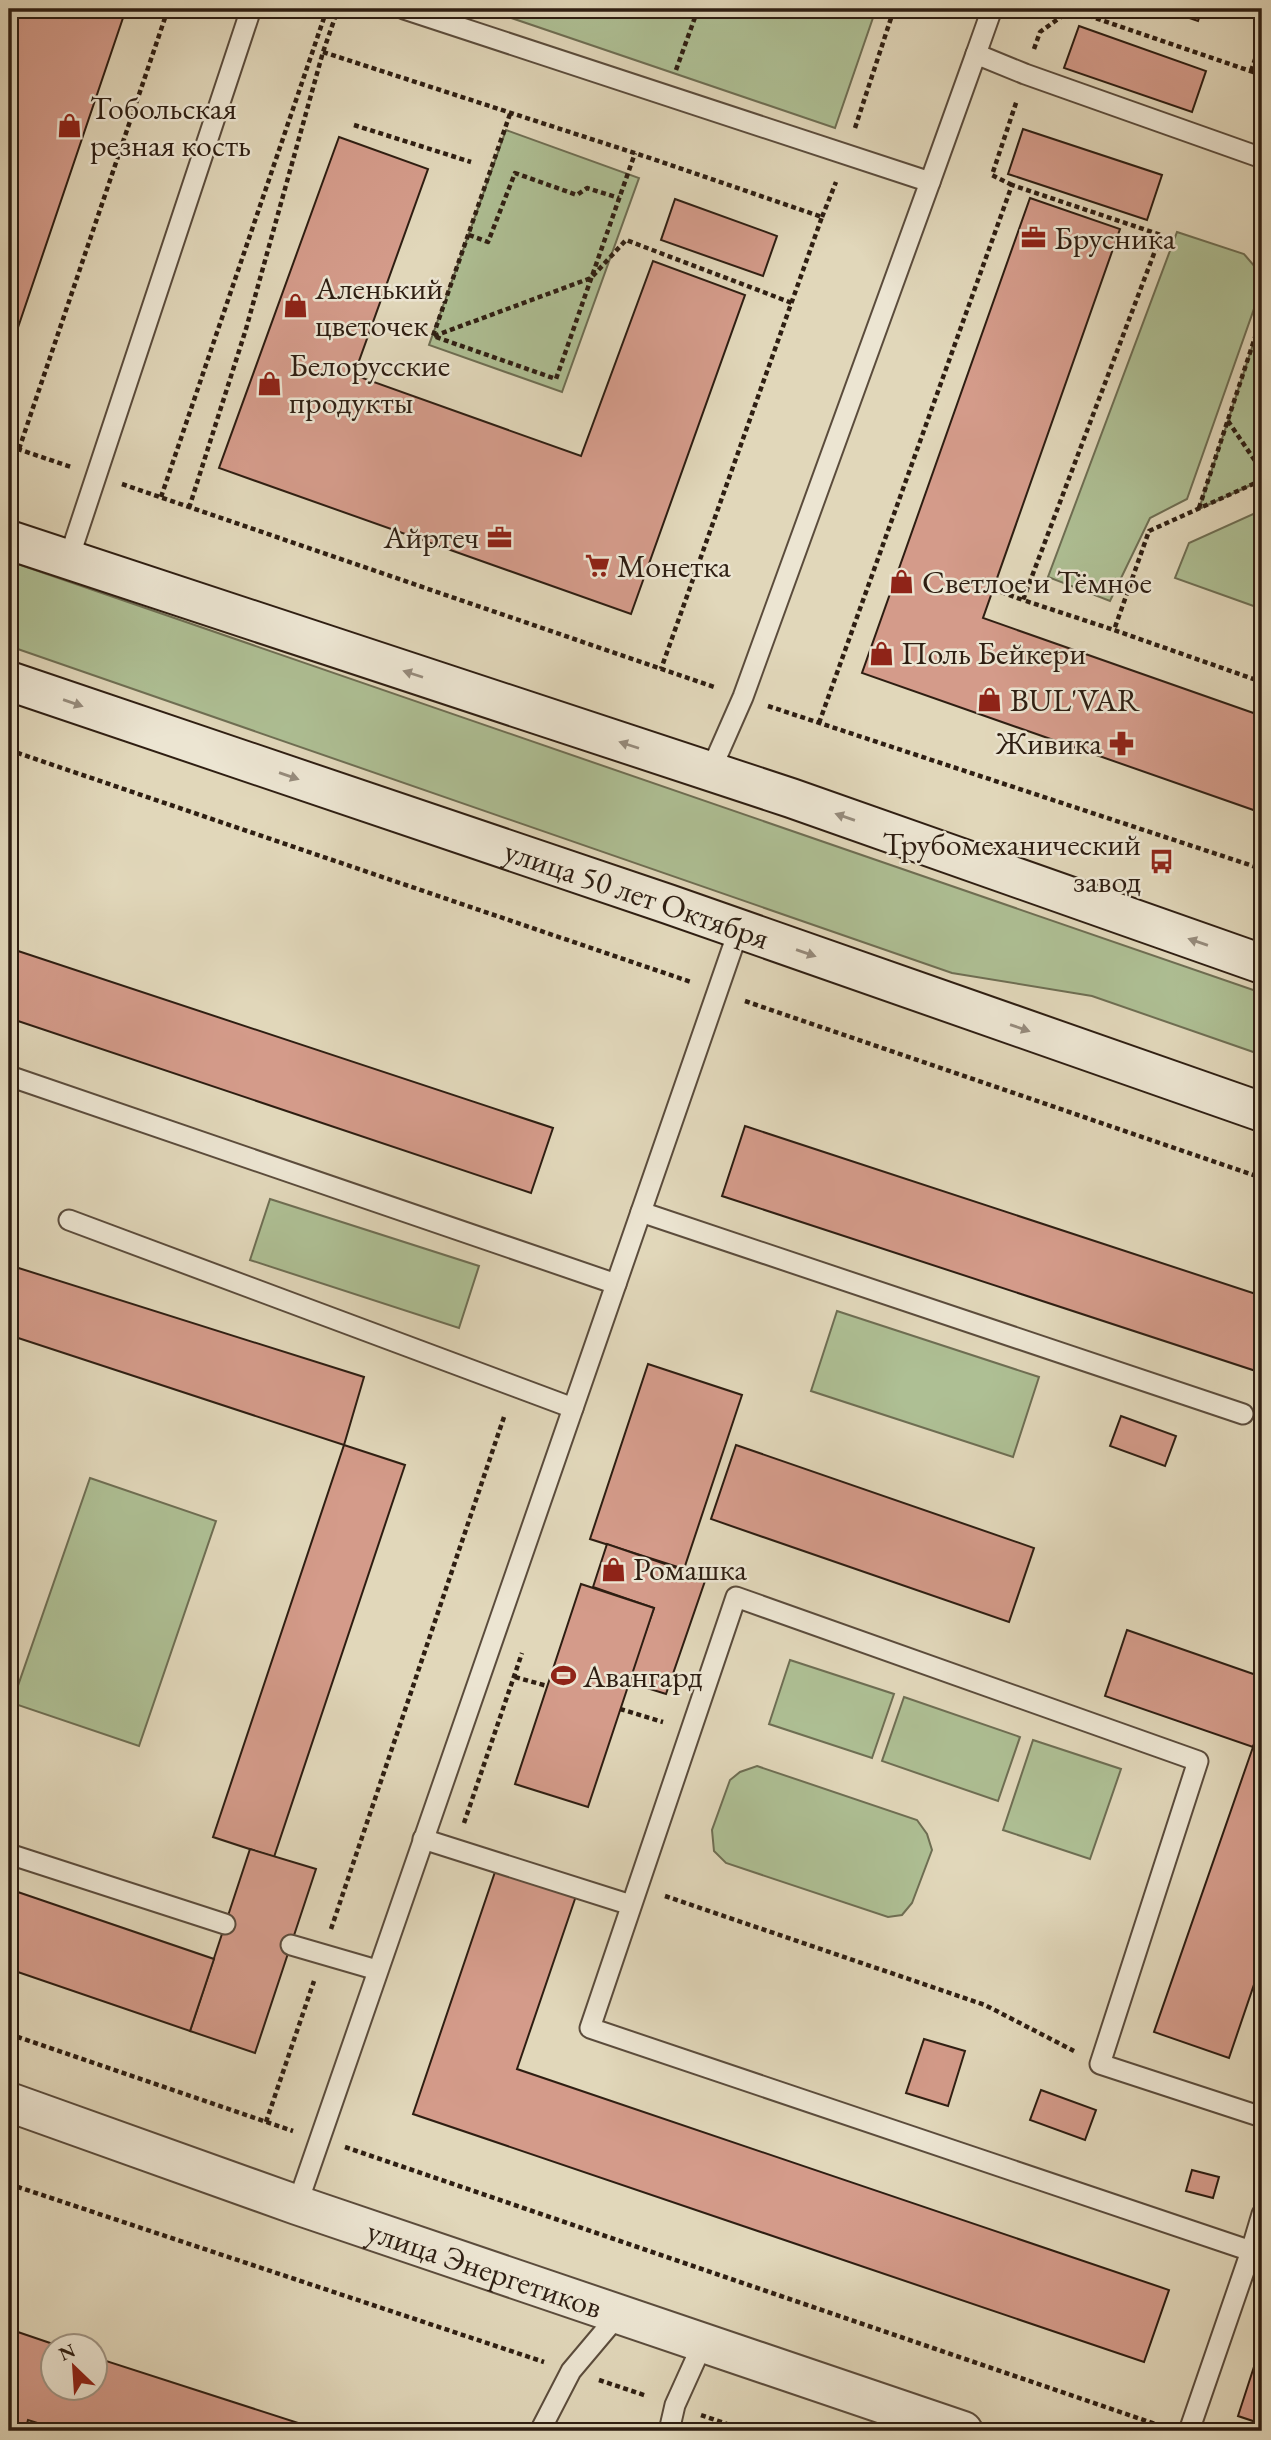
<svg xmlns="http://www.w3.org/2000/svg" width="1271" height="2440" viewBox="0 0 1271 2440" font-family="'EB Garamond',serif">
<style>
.green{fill:#aebf94;stroke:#6e6e53;stroke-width:2}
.building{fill:#d49b8a;stroke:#2e1e12;stroke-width:2}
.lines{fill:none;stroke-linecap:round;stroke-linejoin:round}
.service-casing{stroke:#5b4c3c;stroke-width:23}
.tertiary-casing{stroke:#5b4c3c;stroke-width:42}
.secondary-casing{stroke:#2e1e12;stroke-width:42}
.path{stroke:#2e1e12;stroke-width:4.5;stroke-dasharray:5 3.5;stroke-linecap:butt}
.service{stroke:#ece5d2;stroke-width:19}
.tertiary{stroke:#ece5d2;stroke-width:38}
.secondary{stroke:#ece5d2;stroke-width:38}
.oneway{fill:#968b7c}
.labels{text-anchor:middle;stroke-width:5;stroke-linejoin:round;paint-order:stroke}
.poi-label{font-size:32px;fill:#2e1e12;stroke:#ece5d2;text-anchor:start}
.street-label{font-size:32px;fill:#2e1e12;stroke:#ece5d2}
</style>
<rect width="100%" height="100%" fill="#e1d7ba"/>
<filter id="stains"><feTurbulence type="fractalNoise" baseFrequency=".00286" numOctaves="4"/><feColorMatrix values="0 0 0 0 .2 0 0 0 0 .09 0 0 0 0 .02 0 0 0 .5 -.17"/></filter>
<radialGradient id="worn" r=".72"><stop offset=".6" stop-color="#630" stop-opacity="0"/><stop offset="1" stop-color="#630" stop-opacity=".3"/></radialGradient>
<g class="green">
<polygon points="485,9 876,9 835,128"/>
<polygon points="506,130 639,178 562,392 429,345"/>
<polygon points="1177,232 1244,254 1262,275 1262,286 1187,499 1150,518 1110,601 1048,577"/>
<polygon points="1262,317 1262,480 1199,509"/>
<polygon points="1262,510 1262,609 1175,578 1189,543"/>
<polygon points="9,561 1262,993 1262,1055 1092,996 952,973 9,646"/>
<polygon points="270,1199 479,1266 459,1328 250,1260"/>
<polygon points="837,1311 1039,1377 1013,1457 811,1391"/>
<polygon points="90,1478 216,1521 139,1746 12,1703"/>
<polygon points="790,1660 894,1694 872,1758 769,1724"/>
<polygon points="904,1697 1020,1737 998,1801 882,1761"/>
<polygon points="1033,1740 1121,1769 1090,1859 1003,1830"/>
<polygon points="757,1766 917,1820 927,1834 932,1850 912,1903 902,1915 888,1917 726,1863 714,1851 712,1830 730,1780 740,1772"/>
</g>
<g class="building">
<polygon points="9,9 126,9 9,354"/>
<polygon points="1163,9 1202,9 1198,21"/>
<polygon points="1079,26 1206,71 1192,112 1064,68"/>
<polygon points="1023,129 1162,175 1147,220 1008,174"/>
<polygon points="339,137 428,169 354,375 581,456 653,261 745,295 631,614 219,468"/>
<polygon points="1030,198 1120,229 983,618 1262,716 1262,813 862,673"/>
<polygon points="675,199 777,236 763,276 661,240"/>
<polygon points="9,948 553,1128 531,1193 9,1018"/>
<polygon points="745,1126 1262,1296 1262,1373 722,1196"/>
<polygon points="9,1265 364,1377 344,1445 9,1335"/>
<polygon points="648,1364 742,1395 684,1569 590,1539"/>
<polygon points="1121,1416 1176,1436 1165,1466 1110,1446"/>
<polygon points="344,1445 405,1465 274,1857 213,1837"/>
<polygon points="736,1445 1034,1548 1009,1622 711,1519"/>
<polygon points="607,1544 706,1578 666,1694 628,1682 654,1608 593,1587"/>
<polygon points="581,1584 654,1608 588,1807 515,1784"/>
<polygon points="1127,1630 1262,1677 1262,1721 1253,1747 1105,1696"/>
<polygon points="1262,1721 1262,1751 1253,1747"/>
<polygon points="1253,1747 1262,1751 1262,1961 1229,2058 1154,2032"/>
<polygon points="250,1849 316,1869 255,2053 190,2031"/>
<polygon points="496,1869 576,1896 517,2069 1169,2290 1144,2362 413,2114"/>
<polygon points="9,1889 214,1959 190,2031 9,1969"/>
<polygon points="924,2039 965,2051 948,2106 906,2093"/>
<polygon points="1041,2090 1096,2110 1085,2140 1030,2120"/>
<polygon points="1192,2170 1219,2177 1213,2198 1186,2191"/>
<polygon points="9,2329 59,2346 52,2346 52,2388 94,2388 94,2357 323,2431 63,2431 28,2420 25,2431 9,2431"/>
<polygon points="1262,2342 1262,2424 1238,2416"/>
</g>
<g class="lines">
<defs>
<g id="service">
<polyline points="404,9 930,182 743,697 710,772"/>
<polyline points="976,54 992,9"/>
<polyline points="930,182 976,54 1025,74 1262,158"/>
<polyline points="68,561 251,9"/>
<polyline points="9,1076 616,1284"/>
<polyline points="641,1212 1243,1414"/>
<polyline points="69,1220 573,1408"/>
<polyline points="423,1839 631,1905"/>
<polyline points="9,1854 225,1924"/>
<polyline points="291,1945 377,1970"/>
<polyline points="1262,2117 1100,2064 1198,1761 736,1597 590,2028 1251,2251 1262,2214"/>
<polyline points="297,2205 739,929"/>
<polyline points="540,2431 571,2371 619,2314"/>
<polyline points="669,2431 675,2405 703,2343"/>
<polyline points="1189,2431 1251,2251 1261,2254"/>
</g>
<g id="tertiary">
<path id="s1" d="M9,2102L297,2205L963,2431"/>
</g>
<g id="secondary">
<polyline points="9,540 791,798 1262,964"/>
<path id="s2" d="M9,681L668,904L1262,1112"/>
</g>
</defs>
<use href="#service" class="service-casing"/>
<use href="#tertiary" class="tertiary-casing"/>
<use href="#secondary" class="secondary-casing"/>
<g class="path">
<polyline points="1072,10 1262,75"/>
<polyline points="1034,49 1040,32 1072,9"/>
<polyline points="323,52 653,159 822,217 661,669"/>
<polyline points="676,70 698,9"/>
<polyline points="1251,71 1262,39"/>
<polyline points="510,114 433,336 556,379 635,153"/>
<polyline points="354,125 471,162"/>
<polyline points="855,128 894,9"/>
<polyline points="1012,185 992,175 1017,100"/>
<polyline points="822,217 836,182"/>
<polyline points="469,235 488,242 515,173 577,195 587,188 619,198"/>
<polyline points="434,336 591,278 626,240 792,303"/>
<polyline points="1228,421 1262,471"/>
<polyline points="9,446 71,467"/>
<polyline points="19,449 168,9"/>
<polyline points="1262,480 1149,531 1114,630 1262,682"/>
<polyline points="122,484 717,688"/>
<polyline points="161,497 327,9"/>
<polyline points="189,508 246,329 323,52 338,9"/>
<polyline points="1199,508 1262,316"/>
<polyline points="993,589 1023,600"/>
<polyline points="768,706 1262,869"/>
<polyline points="819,723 1012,185 1161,235 1023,600 1114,630"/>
<polyline points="9,750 691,982"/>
<polyline points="745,1001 1262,1178"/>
<polyline points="515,1677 547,1686"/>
<polyline points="620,1709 663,1722"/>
<polyline points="464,1823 522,1653"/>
<polyline points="665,1896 985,2005 1074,2051"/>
<polyline points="331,1929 505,1414"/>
<polyline points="9,2034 293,2131"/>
<polyline points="266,2122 314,1981"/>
<polyline points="345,2147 1161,2426"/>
<polyline points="9,2184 544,2362"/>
<polyline points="599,2380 647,2396"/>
<polyline points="701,2415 747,2431"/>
</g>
<use href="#service" class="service"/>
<use href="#tertiary" class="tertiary"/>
<use href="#secondary" class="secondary"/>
</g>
<defs><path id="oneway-solid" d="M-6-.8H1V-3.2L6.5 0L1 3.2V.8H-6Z" transform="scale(1.75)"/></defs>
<g class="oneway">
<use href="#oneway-solid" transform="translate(413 674) rotate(-162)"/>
<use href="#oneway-solid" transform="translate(73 703) rotate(19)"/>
<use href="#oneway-solid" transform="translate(629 745) rotate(-162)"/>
<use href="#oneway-solid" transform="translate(289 776) rotate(19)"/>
<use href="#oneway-solid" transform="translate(845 817) rotate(-161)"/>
<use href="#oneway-solid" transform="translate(1198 942) rotate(-161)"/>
<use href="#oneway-solid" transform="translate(806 953) rotate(19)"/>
<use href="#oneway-solid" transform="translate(1020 1028) rotate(19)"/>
</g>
<defs>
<symbol id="shop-bare" viewBox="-9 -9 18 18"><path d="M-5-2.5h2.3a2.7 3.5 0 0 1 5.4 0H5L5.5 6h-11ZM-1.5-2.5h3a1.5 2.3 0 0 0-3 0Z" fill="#8f2418" stroke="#ece5d2" stroke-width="2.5" paint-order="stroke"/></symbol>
<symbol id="office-bare" viewBox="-9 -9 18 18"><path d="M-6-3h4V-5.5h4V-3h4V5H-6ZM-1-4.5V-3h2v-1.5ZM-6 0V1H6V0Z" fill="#8f2418" stroke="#ece5d2" stroke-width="2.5" paint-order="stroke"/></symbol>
<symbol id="supermarket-bare" viewBox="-9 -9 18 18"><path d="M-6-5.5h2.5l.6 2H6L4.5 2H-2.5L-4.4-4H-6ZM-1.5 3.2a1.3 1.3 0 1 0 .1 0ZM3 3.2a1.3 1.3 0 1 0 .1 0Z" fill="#8f2418" stroke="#ece5d2" stroke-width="2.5" paint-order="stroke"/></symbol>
<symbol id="pharmacy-bare" viewBox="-9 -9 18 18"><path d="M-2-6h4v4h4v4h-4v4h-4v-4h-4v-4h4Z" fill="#8f2418" stroke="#ece5d2" stroke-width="2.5" paint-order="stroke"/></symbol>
<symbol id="bus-bare" viewBox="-9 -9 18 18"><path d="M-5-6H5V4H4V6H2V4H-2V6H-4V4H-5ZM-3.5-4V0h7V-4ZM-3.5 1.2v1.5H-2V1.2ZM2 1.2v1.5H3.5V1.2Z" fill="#8f2418" stroke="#ece5d2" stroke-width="2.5" paint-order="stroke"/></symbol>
<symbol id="stadium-bare" viewBox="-9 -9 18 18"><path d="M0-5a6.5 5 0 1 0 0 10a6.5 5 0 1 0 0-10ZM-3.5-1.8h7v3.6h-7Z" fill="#8f2418" stroke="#ece5d2" stroke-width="2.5" paint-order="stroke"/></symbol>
</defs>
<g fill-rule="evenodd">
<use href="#shop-bare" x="52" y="108" width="35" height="35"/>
<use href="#office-bare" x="1016" y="220" width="35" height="35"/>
<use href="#shop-bare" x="278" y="288" width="35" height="35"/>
<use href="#shop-bare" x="252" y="366" width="35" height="35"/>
<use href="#office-bare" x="482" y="520" width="35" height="35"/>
<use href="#supermarket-bare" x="580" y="548" width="35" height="35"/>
<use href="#shop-bare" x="884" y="564" width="35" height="35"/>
<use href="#shop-bare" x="864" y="636" width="35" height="35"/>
<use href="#shop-bare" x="972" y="682" width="35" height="35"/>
<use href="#pharmacy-bare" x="1104" y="726" width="35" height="35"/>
<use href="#bus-bare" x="1144" y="844" width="35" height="35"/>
<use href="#shop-bare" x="596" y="1552" width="35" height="35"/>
<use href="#stadium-bare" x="546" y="1658" width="35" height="35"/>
</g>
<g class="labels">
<g class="poi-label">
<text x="90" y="119">Тобольская<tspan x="90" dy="37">резная кость</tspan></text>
<text x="1054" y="249">Брусника</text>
<text x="315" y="299">Аленький<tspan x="315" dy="37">цветочек</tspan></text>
<text x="289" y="376">Белорусские<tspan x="289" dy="37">продукты</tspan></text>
<text x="479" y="548" text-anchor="end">Айртеч</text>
<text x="617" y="577">Монетка</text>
<text x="922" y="593">Светлое и Тёмное</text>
<text x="901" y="664">Поль Бейкери</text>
<text x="1010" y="711">BUL'VAR</text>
<text x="1102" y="754" text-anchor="end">Живика</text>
<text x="1141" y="855" text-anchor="end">Трубомеханический<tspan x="1141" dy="37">завод</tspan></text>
<text x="633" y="1580">Ромашка</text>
<text x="583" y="1687">Авангард</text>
</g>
<g class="street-label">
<text dy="11" stroke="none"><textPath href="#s2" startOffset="663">улица 50 лет Октября</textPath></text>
<text dy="11" stroke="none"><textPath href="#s1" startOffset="504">улица Энергетиков</textPath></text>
</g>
</g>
<rect width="1271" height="2440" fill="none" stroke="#e1d7ba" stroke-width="35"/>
<rect x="10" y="10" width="1250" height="2419" fill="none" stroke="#2e1e12" stroke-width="3.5"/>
<rect x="18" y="18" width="1236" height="2405" fill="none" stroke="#2e1e12" stroke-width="2"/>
<g transform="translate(74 2367) rotate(335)"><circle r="33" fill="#ece5d2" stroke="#a09585" stroke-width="2"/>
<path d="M0-5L12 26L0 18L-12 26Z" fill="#8f2418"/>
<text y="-10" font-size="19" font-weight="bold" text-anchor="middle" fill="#2e1e12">N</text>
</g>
<rect width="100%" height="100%" filter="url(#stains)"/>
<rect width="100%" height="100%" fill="url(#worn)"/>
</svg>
